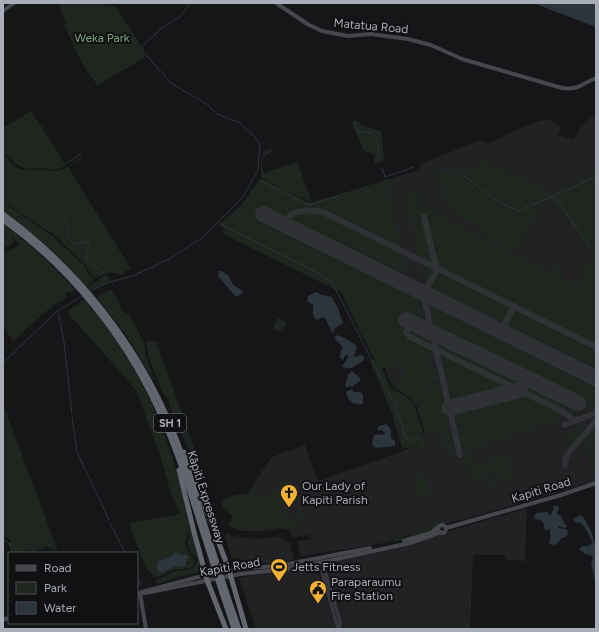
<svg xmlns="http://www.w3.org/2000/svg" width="599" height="632" viewBox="0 0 599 632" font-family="Figtree,sans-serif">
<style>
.built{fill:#222225}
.green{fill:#1e261f;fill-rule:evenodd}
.water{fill:#2c353c}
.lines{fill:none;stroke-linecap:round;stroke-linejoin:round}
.stream{stroke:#2c353c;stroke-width:1}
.taxiway{stroke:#303135;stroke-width:6}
.runway{stroke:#303135;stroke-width:16}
.tertiary{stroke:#37383d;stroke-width:3.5}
.secondary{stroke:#45474d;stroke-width:4}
.motorway{stroke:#63666e;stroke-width:5}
.motorway-bridge{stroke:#63666e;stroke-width:5}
.labels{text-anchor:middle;stroke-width:4;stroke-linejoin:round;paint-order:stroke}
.shield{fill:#111113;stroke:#7b7e86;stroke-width:1}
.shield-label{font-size:11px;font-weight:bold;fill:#a8adb8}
.street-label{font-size:12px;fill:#a8adb8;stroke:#111113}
.park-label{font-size:12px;fill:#7fa381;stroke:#111113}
.poi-label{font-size:12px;fill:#a8adb8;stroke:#111113;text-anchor:start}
</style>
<rect width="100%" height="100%" fill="#161618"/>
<g class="built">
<polygon points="592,117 596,119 596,481 462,520 445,523 383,543 302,556 300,554 297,541 312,539 309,534 294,537 290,534 288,526 251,487 272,457 305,445 318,481 426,443 423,433 425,432 419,409 408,395 394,388 391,382 389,369 361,335 341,292 223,234 223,230 260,180 309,204 418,170 421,164 481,140 486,144 530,124 548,119 561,127 557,135 574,140 580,128"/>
<polygon points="527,508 525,561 506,560 506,555 471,555 469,560 467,629 344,629 326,564 332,562 404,545"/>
<polygon points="227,533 229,535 238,537 255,539 280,537 290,543 294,560 269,564 232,558 225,537"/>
<polygon points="316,567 337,629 256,629 239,578 263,573"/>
</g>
<g class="green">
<path d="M58,3H98L116,7L141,46L144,58L98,85C82,68 73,45 64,24H66Z"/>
<polygon points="31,111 65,163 81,152 82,154 63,167 56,170 41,168 26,169 16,164 7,156 3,154 3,128"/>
<polygon points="356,120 364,126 382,132 384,161 379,163 374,163 375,155 363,150 352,122"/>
<path d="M485,145L481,156L484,161L551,192L563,190L557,185V181H564L568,186L588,176L596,166V241L593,248L590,250L588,247L554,202H543L540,205L517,250H512L507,245H501L478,231L477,224L473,221L456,217L455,211L447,203L443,197L441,188L442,180L432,173L434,170L451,172L473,170C479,165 481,152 485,145Z"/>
<path d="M272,149L274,150C263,159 259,155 264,173L297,162L312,202L287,192L310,203L365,187L387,179L400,185L394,187L395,186L390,183L388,189L407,274L406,275L266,207L259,221L264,224V226L270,229L272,227L420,300L433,356L426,358L429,368L436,366L439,382L434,384V382L431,380L430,386L416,405L407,395L394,388L388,377L386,368L383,367L382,369L391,388L406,396L414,405L427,444L430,464C426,450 427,445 410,450L409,448H402L392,414L370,361L374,359L341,292L223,234L224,227L219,225L242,204L260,179H263L286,192L261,177V162L264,151ZM391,364L393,368L395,367L394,364L396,366L402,365L405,379H404V382L401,375L400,376L401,384H399L398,381H397L398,385L393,387L391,383L392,382L389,369H390L389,365Z"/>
<path d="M83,155L84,157L68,167L131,269L124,272L121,275L110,272L96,278L90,273L85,264L54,235L3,201V156C9,158 12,165 18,168C26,171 32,170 40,170C45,169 50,171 56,171C65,170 76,161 83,155Z"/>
<path d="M403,187L427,198L432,203V205L417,198L415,201L515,255L557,276C557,270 551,268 549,263L551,262C559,264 564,271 564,279L577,285L596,248V369L425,285Z"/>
<polygon points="3,202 50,234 83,264 88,273 95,279 87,287 63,261 42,242 3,210"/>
<path d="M3,223C29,244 53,265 75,290L73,292H65L66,298C46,309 30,325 13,342L3,324V254L20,245L12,236L14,242L3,249Z"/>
<polygon points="105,275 107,275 110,282 90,290 87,288"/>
<polygon points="112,290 118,300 122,310 131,317 144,343 146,355 155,383 126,335 97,298 102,293"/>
<path d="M85,299C122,343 152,395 170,450C183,489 191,531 202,571L201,572L182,576L157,584L156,579L163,577L175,571L192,569L198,561L197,557L191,553L187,542L190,537L185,526L188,536L185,543L189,553L195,561L193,566C187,570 180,568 173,570C166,573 162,577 154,577L146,568L144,564L129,523L180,514L171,494L159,452L136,390L67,312ZM177,552L182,555L187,554L189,558L186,566L174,567L162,573L158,571L156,567L159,560L168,558Z"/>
<polygon points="432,306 596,386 596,404 558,418 559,420 502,440 501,439 464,454 431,311 431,307"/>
<polygon points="277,318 287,322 282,332 274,329"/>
<polygon points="146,341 156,341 200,464 197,466 174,418 168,399 163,393 156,377 148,355"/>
<polygon points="439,384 455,454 454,457 447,460 441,430 425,432 417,408 432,385"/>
<polygon points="3,405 55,543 58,553 53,548 48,548 48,546 44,548 44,550 43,548 33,552 32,550 32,553 21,553 32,550 31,549 15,553 9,543 11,541 3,535"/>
<polygon points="582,426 585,431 573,445 562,449 568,441 564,433"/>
<polygon points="596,426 596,444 591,448 584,457 582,450 589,446 587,444 581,448 580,445"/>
<polygon points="502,441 516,477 488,487 483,484 484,481 513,470 512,468 468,483 467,480 472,474 470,470 472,467 507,454"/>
<path d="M596,447V475C585,467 587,455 596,447Z"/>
<path d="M469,456H473C477,465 471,467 463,469L460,461Z"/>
<polygon points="422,474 425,473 428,475 431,492 430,494 418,498 412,479 410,479"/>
<path d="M287,480L288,485L282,488V492L290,490L291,492L294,490L298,500L293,502L292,499L287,502L286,500V502L281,504L283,509L281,510L282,513L284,512L286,519L293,518L297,515L301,516L304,515L305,517L301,520L290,534L289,530L279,528L265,531H241L228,525L233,516L223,509L221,503C228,496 238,492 247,495L251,487L260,496L280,489L282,494L281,488L278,483Z"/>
<polygon points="437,521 436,527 431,531 396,542 391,539 408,536"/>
<polygon points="471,554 473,554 470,629 467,629 469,560"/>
</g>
<g class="water">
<polygon points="533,3 596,3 596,27"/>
<polygon points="219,271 222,271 229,276 233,285 244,292 239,295 237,297 235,296 218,276"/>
<path d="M316,292L322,295L332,297L334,302L337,306L343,323L335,328L333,334L325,318L323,317L317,320C311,316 314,311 313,305L307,301L308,296Z"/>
<path d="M337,335L347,339L357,346L354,357L361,355L364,356V360L352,368H345L342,366L348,358V356L347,354L344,357V360L340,358C339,354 342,352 342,348C342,344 336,341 334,337Z"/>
<polygon points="352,371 359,377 361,380 353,386 346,387 345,386 348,375"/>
<path d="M352,389L354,392H360L363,395V404C353,405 348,402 346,392Z"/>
<polygon points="387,424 391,430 391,438 395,441 395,446 375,448 372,444 374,435 385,434 382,430 377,430 379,426"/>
<polygon points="554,505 558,506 559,510 557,512 557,515 560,515 566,526 566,528 558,526 558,528 566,529 568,532 567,536 562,538 555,545 549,544 551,535 550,534 550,529 545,530 543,522 539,519 536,520 534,517 536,513 548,512 549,515 552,514 552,511 554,511 553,509"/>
<path d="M581,515C599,536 596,558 596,585L591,563L593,558L591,555L585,554L579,549L582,546C586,547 591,546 593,542C588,535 586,522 575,522L573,519Z"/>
<polygon points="176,552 182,555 186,554 189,557 186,563 186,566 174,567 162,573 158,571 156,568 158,561 171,556"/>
</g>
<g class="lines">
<g class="stream">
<path d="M353,122L358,131C361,132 363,132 367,132C380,134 378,149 379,158"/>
<polyline points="382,168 385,177 414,167"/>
<polyline points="464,176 499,202 518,211 596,177"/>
<polyline points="260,180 308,205 338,196"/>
<polyline points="551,197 561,205 590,248"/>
<path d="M64,221L68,225C70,234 64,238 76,244L86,242L89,243C89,248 86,252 86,257C87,265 99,266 103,273"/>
<polyline points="220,224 309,268 332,282 385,386"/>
<polyline points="90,291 107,283 135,275 171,258 202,238 243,197 258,170 260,145 255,137 240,123 217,114 207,104 172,84 143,52 142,47 147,41 156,34 160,29 180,17 190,3"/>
<polyline points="59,315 64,342 72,414"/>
<polyline points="3,363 55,313 82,296"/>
<path d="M387,391L396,404V411L403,426L405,438L410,441C415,439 421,436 423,443"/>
<polyline points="72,417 77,452 109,520"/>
<polyline points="110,523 125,553"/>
<polyline points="3,538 10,545 13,553"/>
<polyline points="137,578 141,585"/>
</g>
<g class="taxiway">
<polyline points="424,217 434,259 438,269 423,293 460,455"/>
<path d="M285,225C287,222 288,217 292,214C298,210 318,210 325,213L596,347"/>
<polyline points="410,322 406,332 410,337 562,411 575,421"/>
<polyline points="501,331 514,306"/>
<polyline points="564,425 596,413"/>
<polyline points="565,465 566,458 570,451 596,421"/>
</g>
<g class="runway">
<polyline points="263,214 596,378"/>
<polyline points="406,320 578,403"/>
<polyline points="449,408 520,390"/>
</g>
<g class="tertiary">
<polyline points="322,561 340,621 340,629"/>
<polyline points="319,562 337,625 340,629"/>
</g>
<g class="secondary">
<path d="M276,3L309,25L322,31L348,36L371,34L408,39L431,45L462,59L562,88C580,90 581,84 596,78"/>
<polyline points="3,11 14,3"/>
<circle cx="442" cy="529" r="4"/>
<polyline points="446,528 561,495 596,483"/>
<polyline points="404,541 431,533 438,527"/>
<polyline points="142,592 206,575 245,568 278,566 370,548"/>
<polyline points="140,593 146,629"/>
<polyline points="137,594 145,593 240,574 285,569 323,562 410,543 441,532"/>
<polyline points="3,620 9,618"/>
</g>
<g class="motorway">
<path d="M3,214C78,269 138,345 173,431C190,473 202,517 216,560"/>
<path d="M3,220C69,267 123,334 157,407C181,456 195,510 212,561"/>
<polyline points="184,452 228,567 246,629"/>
<polyline points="179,470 194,532 207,580 226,629"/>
<polyline points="226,591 239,629"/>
<polyline points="222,593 234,629"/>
</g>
<g class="motorway-bridge">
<polyline points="216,560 226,591"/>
<polyline points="212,561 222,593"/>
</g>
</g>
<defs>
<symbol id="church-pin" viewBox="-11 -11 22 30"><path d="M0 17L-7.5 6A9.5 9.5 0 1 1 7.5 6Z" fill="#f2b134" stroke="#111113"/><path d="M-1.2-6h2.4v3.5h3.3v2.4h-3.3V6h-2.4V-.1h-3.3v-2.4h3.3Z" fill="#111"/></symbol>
<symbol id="stadium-pin" viewBox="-11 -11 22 30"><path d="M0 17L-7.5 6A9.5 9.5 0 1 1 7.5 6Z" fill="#f2b134" stroke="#111113"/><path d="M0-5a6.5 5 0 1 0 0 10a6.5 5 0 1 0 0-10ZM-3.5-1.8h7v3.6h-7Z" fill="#111"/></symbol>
<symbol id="civic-pin" viewBox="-11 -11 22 30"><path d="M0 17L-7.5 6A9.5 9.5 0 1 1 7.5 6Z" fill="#f2b134" stroke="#111113"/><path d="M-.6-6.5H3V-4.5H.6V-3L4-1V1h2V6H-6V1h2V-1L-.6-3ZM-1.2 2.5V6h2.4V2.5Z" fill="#111"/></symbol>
</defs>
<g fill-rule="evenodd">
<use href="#church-pin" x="279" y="483" width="20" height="27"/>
<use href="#stadium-pin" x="269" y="557" width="20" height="27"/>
<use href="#civic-pin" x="308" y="579" width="20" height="27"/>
</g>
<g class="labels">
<rect class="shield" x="154" y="414" width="32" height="18" rx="3"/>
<g class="shield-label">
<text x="170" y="427">SH 1</text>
</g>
<g class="street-label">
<text transform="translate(371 26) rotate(5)" y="4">Matatua Road</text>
<text transform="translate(541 490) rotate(-17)" y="4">Kapiti Road</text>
<text transform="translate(206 497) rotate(72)" y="4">Kāpiti Expressway</text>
<text transform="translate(230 567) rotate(-10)" y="4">Kapiti Road</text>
</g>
<g class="park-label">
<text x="102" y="42">Weka Park</text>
</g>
<g class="poi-label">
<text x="302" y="490">Our Lady of<tspan x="302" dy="14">Kapiti Parish</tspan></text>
<text x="292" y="571">Jetts Fitness</text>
<text x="331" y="586">Paraparaumu<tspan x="331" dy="14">Fire Station</tspan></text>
</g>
</g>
<rect width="599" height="632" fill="none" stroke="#a8adb8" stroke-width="8"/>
<rect x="8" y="552" width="130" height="72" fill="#111113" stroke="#4d4f55"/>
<rect x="16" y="565" width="20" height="6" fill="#45474d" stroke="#4d4f55"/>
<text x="44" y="572" font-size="12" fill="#a8adb8">Road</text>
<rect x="16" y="582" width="20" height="12" fill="#1e261f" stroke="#4d4f55"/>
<text x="44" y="592" font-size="12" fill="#a8adb8">Park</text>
<rect x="16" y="602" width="20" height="12" fill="#2c353c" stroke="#4d4f55"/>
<text x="44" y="612" font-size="12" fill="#a8adb8">Water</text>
</svg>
